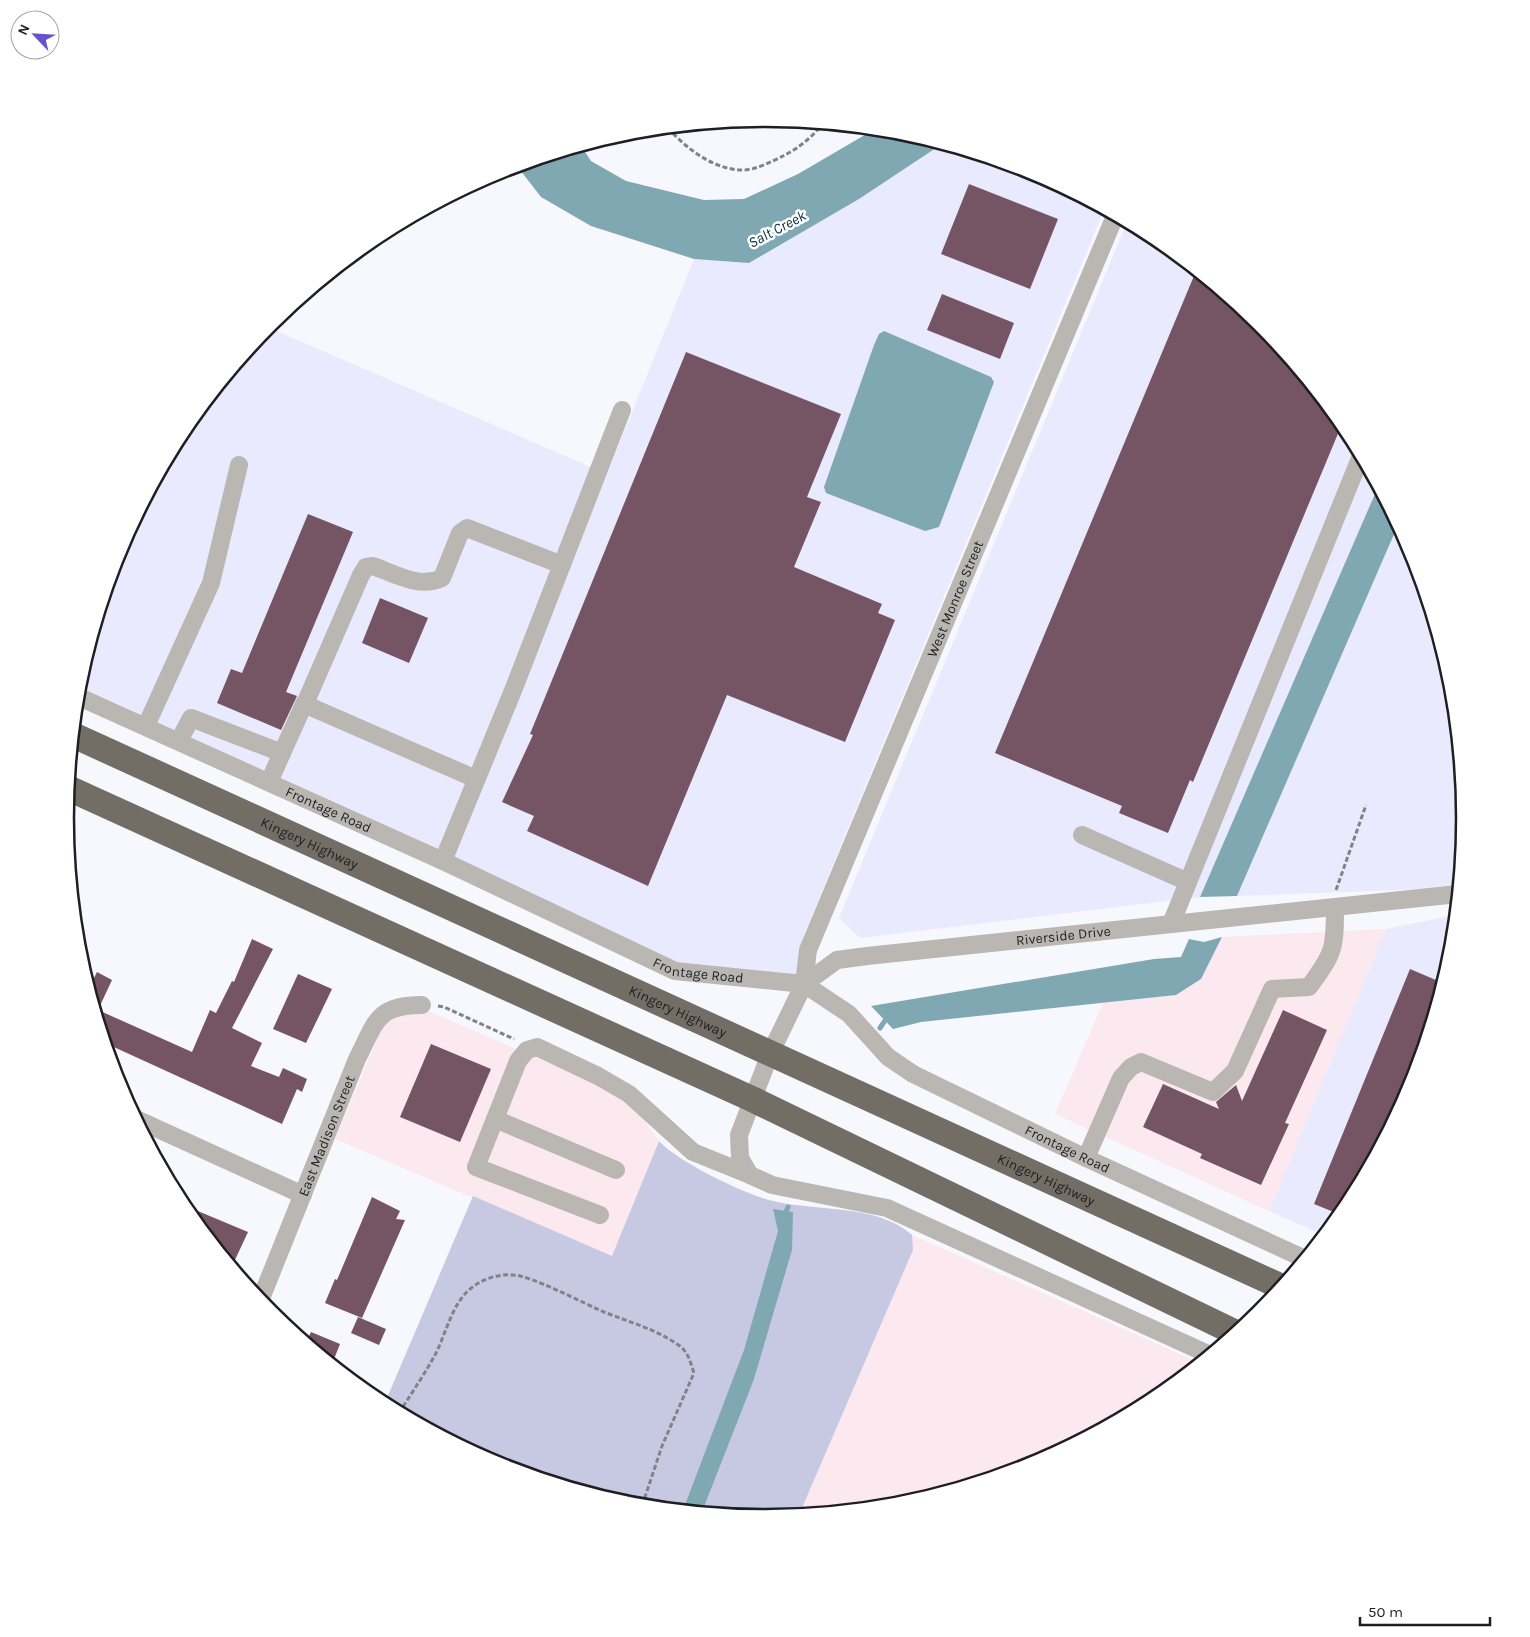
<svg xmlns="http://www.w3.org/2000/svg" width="1530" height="1637" viewBox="0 0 1530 1637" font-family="Karla,sans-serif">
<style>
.commercial{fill:#fce8ef}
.built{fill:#e9eafd}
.green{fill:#c7c9e3}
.water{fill:#80a8b3}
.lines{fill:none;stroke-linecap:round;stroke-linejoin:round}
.stream{stroke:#80a8b3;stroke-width:5}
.building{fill:#755563}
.path{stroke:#828287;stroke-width:3;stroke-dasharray:5 2.5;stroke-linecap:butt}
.minor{stroke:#bab7b3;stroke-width:18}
.highway{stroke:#736e65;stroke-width:26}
.labels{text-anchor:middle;stroke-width:5;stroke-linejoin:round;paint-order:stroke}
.street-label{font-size:14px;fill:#1f1f23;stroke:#fff}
.water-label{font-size:15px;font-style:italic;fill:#072f39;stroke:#fff}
.rim{fill:none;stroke:#1f1f23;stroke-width:2.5}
</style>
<rect width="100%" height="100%" fill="#f7f7fe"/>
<g class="commercial">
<polygon points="1386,929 1269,1211 1055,1114 1103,1003 1176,995 1201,979 1222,937"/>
<polygon points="426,1010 609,1089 640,1114 659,1141 612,1257 335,1139 382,1028 397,1015"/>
<polygon points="912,1235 1200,1363 1154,1401 1033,1465 901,1505 799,1515 913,1250"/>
</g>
<g class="built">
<polygon points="942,144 1033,172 1104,210 803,937 798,975 673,963 452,857 694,259 749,263 859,199"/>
<polygon points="1127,222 1154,237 1260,324 1347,430 1378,487 1200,897 860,938 839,918"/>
<polygon points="267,327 593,468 442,851 78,686 118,550 183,429"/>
<polygon points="1398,525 1412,551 1452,682 1465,819 1458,888 1237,896"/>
<polygon points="1455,915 1451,955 1412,1087 1347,1208 1324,1235 1269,1211 1386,929"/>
</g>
<path class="green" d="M659,1141C678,1162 741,1192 769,1200C813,1212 877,1203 912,1235L913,1250L799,1515L765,1518L628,1505L497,1465L384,1405L473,1196L612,1256Z"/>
<g class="water">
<polygon points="875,129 902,132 942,144 859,199 749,263 694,259 591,226 541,197 517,166 581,146 591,161 626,181 704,200 744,199 798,174"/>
<polygon points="884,331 991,377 994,382 939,527 925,531 826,493 824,487 874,345 879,334"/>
<polygon points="1378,487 1398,525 1237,896 1200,897"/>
<polygon points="1222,937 1201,979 1176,995 921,1022 893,1029 871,1006 1154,959 1181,957 1189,939 1204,942"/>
<polygon points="773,1209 793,1212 792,1250 754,1379 702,1512 683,1510 744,1350 778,1231"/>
</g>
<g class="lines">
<g class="stream">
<polyline points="880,1028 888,1016"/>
<polyline points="784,1216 788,1207"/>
</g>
</g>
<g class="building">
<polygon points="969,184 1058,219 1030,289 941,254"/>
<polygon points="1196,271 1260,324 1342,424 1193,782 1190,780 1168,833 1119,813 1122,806 995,753"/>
<polygon points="942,294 1014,323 1000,359 927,330"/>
<polygon points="686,352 841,414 807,497 821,502 794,567 882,604 878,613 895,620 845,742 727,695 648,886 527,831 534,816 502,802 533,735 530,734"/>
<polygon points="308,514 353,532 286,692 297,696 281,730 217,703 231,669 242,673"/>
<polygon points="380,598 428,618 409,663 362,643"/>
<polygon points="252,939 273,949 232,1028 262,1043 251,1066 279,1077 283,1068 307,1079 302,1092 297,1089 282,1124 105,1043 89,988 97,972 112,980 98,1010 192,1052 210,1010 216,1013 232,981 234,982"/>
<polygon points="1410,969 1443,983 1412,1087 1347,1208 1341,1215 1314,1204"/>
<polygon points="298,974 332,989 306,1043 273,1029"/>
<polygon points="1283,1010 1327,1030 1285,1123 1289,1124 1261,1185 1200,1158 1202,1154 1143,1127 1163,1084 1219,1109 1216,1102 1236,1085 1242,1101"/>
<polygon points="431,1044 491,1069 460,1142 400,1117"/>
<polygon points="372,1197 400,1211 396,1219 405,1220 362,1318 325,1303 335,1279 337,1280"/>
<polygon points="181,1204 248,1232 234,1262 225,1258"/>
<polygon points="358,1317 386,1329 379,1345 351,1333"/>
<polygon points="311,1332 340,1344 332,1364 306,1343"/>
</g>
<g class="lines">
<g class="path">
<path d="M668,128C686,148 711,168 740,170C754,171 771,162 783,156C797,149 813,137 822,124"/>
<polyline points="1336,890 1366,805"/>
<polyline points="438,1006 444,1007 514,1039"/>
<path d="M399,1413C411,1394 424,1375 435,1355C447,1332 452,1301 474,1286C485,1278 499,1274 513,1275C530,1275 585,1304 604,1312C629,1322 655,1329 677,1344C688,1351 690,1361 694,1373L662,1446L642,1506"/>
</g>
<g class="minor">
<path id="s1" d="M77,696L443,861L675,971L804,984L849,1014L888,1057L913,1074L1086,1158L1305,1259"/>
<path d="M304,706L361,575L366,567L373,566C395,574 420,589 442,578L460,533L467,528L562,565"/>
<polyline points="146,726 211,583 239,465"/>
<polyline points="179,741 191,718 282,753"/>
<polyline points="269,782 304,704 476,779"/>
<polyline points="1082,835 1188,882"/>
<polyline points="443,861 514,688 622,410"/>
<polyline points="1171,924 1361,456"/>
<path id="s2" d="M804,984L808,950L1115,216"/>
<polyline points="136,1119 303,1195"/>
<polyline points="495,1119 616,1170"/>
<path d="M1086,1158L1121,1078L1131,1067L1141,1062L1213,1092L1235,1071L1272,989L1309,987C1334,953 1335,949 1335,908"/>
<polyline points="600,1215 476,1167 518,1061 527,1050 537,1047 598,1076 629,1094 693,1152 750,1175"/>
<path id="s3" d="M260,1301L357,1059C376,1022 376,1005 422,1005"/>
<path id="s4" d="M1210,1355L887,1208L772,1185L750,1175L740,1158L739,1135L770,1054L804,984L837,960L867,956L1458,894"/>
</g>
<g class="highway">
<path id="s5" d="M73,735L1282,1287"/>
<polyline points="68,788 752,1099 1236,1333"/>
</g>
</g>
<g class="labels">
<g class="street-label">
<text dy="5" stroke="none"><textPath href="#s2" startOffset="415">West Monroe Street</textPath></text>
<text dy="5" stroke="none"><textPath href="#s1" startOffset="276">Frontage Road</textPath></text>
<text dy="5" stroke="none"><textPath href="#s5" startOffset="260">Kingery Highway</textPath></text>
<text dy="5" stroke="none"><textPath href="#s4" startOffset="972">Riverside Drive</textPath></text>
<text dy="5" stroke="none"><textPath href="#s1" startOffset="681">Frontage Road</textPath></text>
<text dy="5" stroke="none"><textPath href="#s5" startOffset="665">Kingery Highway</textPath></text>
<text dy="5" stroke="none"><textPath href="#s3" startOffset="178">East Madison Street</textPath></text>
<text dy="5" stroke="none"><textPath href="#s1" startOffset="1102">Frontage Road</textPath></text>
<text dy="5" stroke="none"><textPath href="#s5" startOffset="1070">Kingery Highway</textPath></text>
</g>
<g class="water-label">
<text transform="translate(777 229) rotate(-28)" y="5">Salt Creek</text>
</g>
</g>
<path d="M0 0H1530V1637H0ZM74 818a691 691 0 1 1 1382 0a691 691 0 1 1-1382 0Z" fill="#fff" fill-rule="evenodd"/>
<path class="rim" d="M74 818a691 691 0 1 1 1382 0a691 691 0 1 1-1382 0Z"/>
<g transform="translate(35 35) rotate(295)"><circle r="24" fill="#ffffff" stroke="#a5a5a7"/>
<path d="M0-4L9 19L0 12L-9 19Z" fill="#6354cd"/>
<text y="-8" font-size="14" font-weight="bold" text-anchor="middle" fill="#1f1f23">N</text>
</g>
<path d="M1360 1617v8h130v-8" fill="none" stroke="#1f1f23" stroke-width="2.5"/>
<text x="1368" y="1617" font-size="15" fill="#1f1f23" stroke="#ffffff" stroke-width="4" paint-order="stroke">50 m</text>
</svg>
